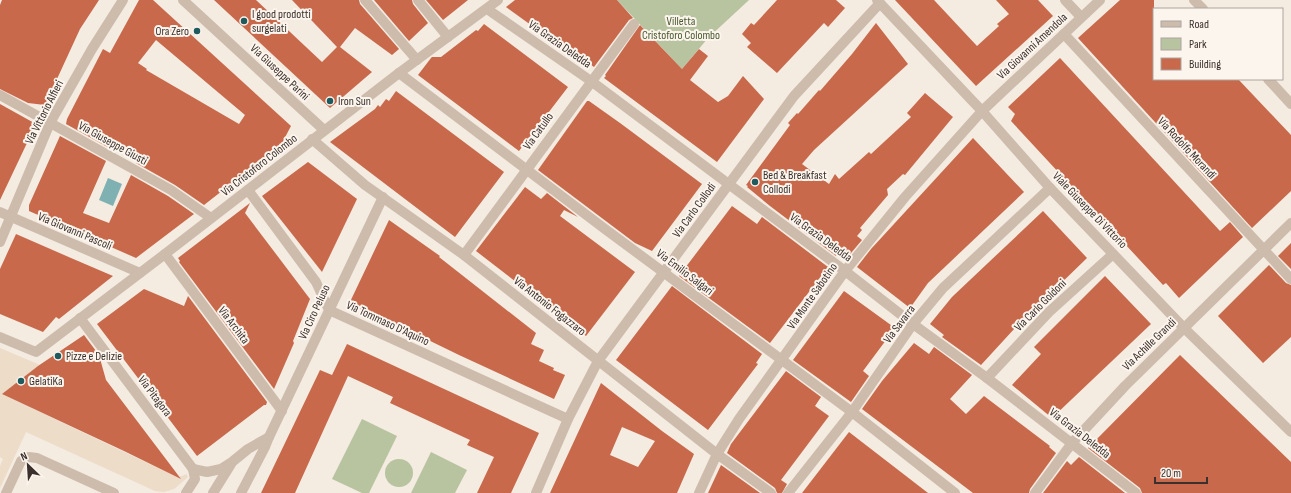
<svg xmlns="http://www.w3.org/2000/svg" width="1291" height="493" viewBox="0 0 1291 493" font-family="'Sofia Sans Condensed',sans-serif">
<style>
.green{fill:#b8c4a0}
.plaza{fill:#ecdcc8}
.water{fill:#7fb0b2}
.building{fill:#c8694b;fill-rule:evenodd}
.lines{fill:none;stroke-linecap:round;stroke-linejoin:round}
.street{stroke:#cdbbac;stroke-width:10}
.poi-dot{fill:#1f5a5e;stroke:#fbf5ee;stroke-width:1.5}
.labels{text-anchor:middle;stroke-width:4;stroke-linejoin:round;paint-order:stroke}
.poi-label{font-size:12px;fill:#3b302b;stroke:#fbf5ee;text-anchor:start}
.park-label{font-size:12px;fill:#4a5a2e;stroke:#fbf5ee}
.street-label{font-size:12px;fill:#3b302b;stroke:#fbf5ee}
</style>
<rect width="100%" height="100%" fill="#f4ebe1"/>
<g class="green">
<polygon points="617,0 749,0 708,38 682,69"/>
<polygon points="362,419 397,436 369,493 362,493 332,479"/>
<polygon points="431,452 467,470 455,493 411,493"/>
<circle cx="399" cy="473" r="14"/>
</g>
<polygon class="plaza" points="0,348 40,365 4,393 4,395 177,477 182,476 186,474 188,477 174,489 164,492 155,491 26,432 0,488 0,466 3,459 0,457"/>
<polygon class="water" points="108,178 122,184 113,206 99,200"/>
<g class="building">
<polygon points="2,0 99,0 80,29 45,105 28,103 0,89 0,5"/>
<path d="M139,0H153L291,126L281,145L204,205L175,185L136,163L140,156L114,142L111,149L66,124L67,119L103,49L110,53ZM156,40L245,115L239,124L146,70L147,69L138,63Z"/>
<polygon points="214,0 256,0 322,62 337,47 292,0 359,0 360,4 399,49 392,55 355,28 340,47 372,72 330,108"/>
<polygon points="374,0 412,0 413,4 428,23 409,41"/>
<polygon points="426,0 468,0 443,20"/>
<polygon points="515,0 617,0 633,18 629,20 594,67 587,62 585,64 506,7"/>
<polygon points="777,0 836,0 845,8 828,27 824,23 777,73 747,47 751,43 742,34 751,23 754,25"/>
<polygon points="895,0 934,0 977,46 999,26 997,24 1009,14 996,0 1038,0 1053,16 976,86"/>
<polygon points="1120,0 1154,0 1154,79 1238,79 1291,135 1291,191 1252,228 1078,38"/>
<polygon points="876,23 908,64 814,150 802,164 829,184 835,174 839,179 869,152 871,154 911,117 907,113 925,93 953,117 905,175 903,174 887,189 888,195 860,228 862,230 857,236 862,240 846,259 841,255 840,256 838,254 836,256 770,206 747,187 748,186 746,185 790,125 788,123 797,113 798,114 819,90 820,91 852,54"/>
<polygon points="484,24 568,87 519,151 418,75 431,58 432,57 441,57 476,30 478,31"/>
<polygon points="640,25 682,69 699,49 708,56 690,80 718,102 728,96 743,76 764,99 717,162 604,78 606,76 605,75"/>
<polygon points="1060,58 1220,231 1230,222 1243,237 1179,298 1166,283 1163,285 1011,121 1015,114 1008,107"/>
<polygon points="396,91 504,172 455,237 330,142 375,109 378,105 380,107 386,99 389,101"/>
<polygon points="587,101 589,101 620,123 702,184 652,251 635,243 538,170"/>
<polygon points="0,104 36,124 0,200"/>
<polygon points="60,136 106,161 83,213 109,223 131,175 168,196 194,214 136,258 29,211 29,205"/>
<polygon points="973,138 1024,192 928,283 910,308 857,267 871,249"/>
<polygon points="308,162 357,199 322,272 262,196"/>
<polygon points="525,187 541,199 547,193 578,217 564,210 560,216 635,272 586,336 476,251"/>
<polygon points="250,203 245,213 310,299 293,341 294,343 274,389 179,262 180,261 178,258"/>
<polygon points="732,206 757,224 762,217 828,267 770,343 679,276"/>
<polygon points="1043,211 1087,258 1015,328 981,365 942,337 944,335 930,324 952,297"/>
<polygon points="389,220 440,256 439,257 536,333 531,344 544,350 539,361 554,368 553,370 565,375 554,399 459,355 383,318 382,319 349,304"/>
<polygon points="16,234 71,258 113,276 59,319 56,317 43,332 0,314 0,269"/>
<polygon points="1291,243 1291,269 1278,256"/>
<polygon points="1269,265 1286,283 1291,285 1291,337 1263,363 1218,316"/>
<polygon points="1105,276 1151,324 1052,418 1012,385 1041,354 1034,347"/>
<polygon points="672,286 762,354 756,363 758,364 708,430 616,360"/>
<polygon points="144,289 184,306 188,296 267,402 266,405 264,405 197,456 97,324"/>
<polygon points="844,291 895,328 863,371 869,376 851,402 793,360"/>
<polygon points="84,335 99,355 106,380 181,479 124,451 2,394 38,366"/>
<polygon points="914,343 929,354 934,347 972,375 950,399 966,414 984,396 1050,446 1049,447 1056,453 1030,489 1029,493 973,493 862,409 882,381"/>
<polygon points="347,344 539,433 511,493 477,493 494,457 467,445 470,440 390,403 393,397 348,376 295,493 261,493 320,370 332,375"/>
<polygon points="1180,355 1291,462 1291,493 1142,493 1140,488 1088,448"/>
<polygon points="786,371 821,397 815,406 829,416 781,480 787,484 782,493 777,493 775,488 727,453 731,444"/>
<path d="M601,383L662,431L694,454L677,493H550ZM622,427L655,441L638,467L610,455Z"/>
<polygon points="849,432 928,493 802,493"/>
<polygon points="1079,457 1125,493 1043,493 1067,461 1071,465"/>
<polygon points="721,465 760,493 708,493"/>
</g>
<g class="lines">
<g class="street">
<polyline points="183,0 324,130"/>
<polyline points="365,0 417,60"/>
<polyline points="418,0 448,37"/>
<polyline points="877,0 982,111 1050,188 1184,328 1291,432"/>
<polyline points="1065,0 1081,17"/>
<polyline points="1194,0 1203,9"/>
<polyline points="487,9 591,81 845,271 913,324 987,378 1136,493"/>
<polyline points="1064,34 1291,279"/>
<polyline points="399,73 605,229 852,412 955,493"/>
<polyline points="1268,79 1291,104"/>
<polyline points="0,95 171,190 211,218"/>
<polyline points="312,139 365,185 464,255 717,454 771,493"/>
<polyline points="248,190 316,282 329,310 568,419"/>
<polyline points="0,212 140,273"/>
<polyline points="0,242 50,123 92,49 123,0"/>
<polyline points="165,254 282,411"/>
<polyline points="464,255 634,24"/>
<polyline points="80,318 193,469 195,479 186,493"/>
<polyline points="0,337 36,352 165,254 399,73 498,0"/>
<polyline points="987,378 1049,312 1113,254"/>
<polyline points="269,437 383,197"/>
<polyline points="193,469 207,472 221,469 232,462 248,449 269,437 265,447 241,493"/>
<polyline points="6,493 21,461 29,457 37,458 114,493"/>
<polyline points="213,493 231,464"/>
<polyline points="536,493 568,419 598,361 794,96 880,3"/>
<polyline points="699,493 717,454 739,419 845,271 905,197 982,111 1100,0"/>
<polyline points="788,493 852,412 913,324 943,288 1050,188"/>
<polyline points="1035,493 1072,443 1125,386 1291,223"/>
</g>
</g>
<g class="poi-dot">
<circle cx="244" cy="21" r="4"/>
<circle cx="197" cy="31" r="4"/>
<circle cx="330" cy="101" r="4"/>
<circle cx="755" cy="182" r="4"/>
<circle cx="58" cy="356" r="4"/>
<circle cx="21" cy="381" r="4"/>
</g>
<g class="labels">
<g class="poi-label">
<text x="252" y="18">I good prodotti<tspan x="252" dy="14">surgelati</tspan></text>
<text x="189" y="35" text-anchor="end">Ora Zero</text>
<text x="338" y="105">Iron Sun</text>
<text x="763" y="179">Bed &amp; Breakfast<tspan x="763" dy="14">Collodi</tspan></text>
<text x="66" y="360">Pizze e Delizie</text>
<text x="29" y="385">GelatiKa</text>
</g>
<g class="park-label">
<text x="681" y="25">Villetta<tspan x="681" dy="14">Cristoforo Colombo</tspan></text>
</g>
<g class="street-label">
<text transform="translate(560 44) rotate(35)" y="4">Via Grazia Deledda</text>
<text transform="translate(1032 46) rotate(-43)" y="4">Via Giovanni Amendola</text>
<text transform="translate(280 72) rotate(43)" y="4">Via Giuseppe Parini</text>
<text transform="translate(44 112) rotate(-63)" y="4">Via Vittorio Alfieri</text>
<text transform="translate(538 131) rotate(-54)" y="4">Via Catullo</text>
<text transform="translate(113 143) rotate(29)" y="4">Via Giuseppe Giusti</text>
<text transform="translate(1187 148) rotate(47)" y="4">Via Rodolfo Morandi</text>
<text transform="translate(259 165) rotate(-38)" y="4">Via Cristoforo Colombo</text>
<text transform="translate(694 210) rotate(-54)" y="4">Via Carlo Collodi</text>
<text transform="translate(1090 210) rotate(46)" y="4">Viale Giuseppe Di Vittorio</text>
<text transform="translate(75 231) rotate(23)" y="4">Via Giovanni Pascoli</text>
<text transform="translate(821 237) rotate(36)" y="4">Via Grazia Deledda</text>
<text transform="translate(685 272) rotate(37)" y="4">Via Emilio Salgari</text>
<text transform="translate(812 296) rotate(-55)" y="4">Via Monte Sabotino</text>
<text transform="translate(1040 305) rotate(-45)" y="4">Via Carlo Goldoni</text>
<text transform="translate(550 306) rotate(38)" y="4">Via Antonio Fogazzaro</text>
<text transform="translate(314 312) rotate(-65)" y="4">Via Ciro Peluso</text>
<text transform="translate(388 323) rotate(25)" y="4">Via Tommaso D'Aquino</text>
<text transform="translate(899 324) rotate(-53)" y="4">Via Savarra</text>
<text transform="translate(234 325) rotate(53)" y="4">Via Archita</text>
<text transform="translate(1149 344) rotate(-44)" y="4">Via Achille Grandi</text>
<text transform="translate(155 396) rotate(53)" y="4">Via Pitagora</text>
<text transform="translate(1080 433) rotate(38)" y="4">Via Grazia Deledda</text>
</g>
</g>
<rect x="1153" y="8" width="130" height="72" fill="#fbf5ee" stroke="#aea6a0"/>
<rect x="1161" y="21" width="20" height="6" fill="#cdbbac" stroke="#aea6a0"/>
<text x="1189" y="28" font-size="12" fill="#3b302b">Road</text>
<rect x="1161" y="38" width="20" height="12" fill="#b8c4a0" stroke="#aea6a0"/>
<text x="1189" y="48" font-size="12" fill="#3b302b">Park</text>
<rect x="1161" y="58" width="20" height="12" fill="#c8694b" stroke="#aea6a0"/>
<text x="1189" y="68" font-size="12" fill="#3b302b">Building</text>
<g transform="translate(28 465) rotate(335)" stroke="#fbf5ee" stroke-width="3" paint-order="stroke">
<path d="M0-3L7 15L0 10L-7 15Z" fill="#3b302b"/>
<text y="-6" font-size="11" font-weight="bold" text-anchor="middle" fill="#3b302b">N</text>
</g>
<path d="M1155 477v6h52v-6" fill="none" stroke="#3b302b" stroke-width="2"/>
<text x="1161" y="477" font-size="12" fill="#3b302b" stroke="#fbf5ee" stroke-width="3" paint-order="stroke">20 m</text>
</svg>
